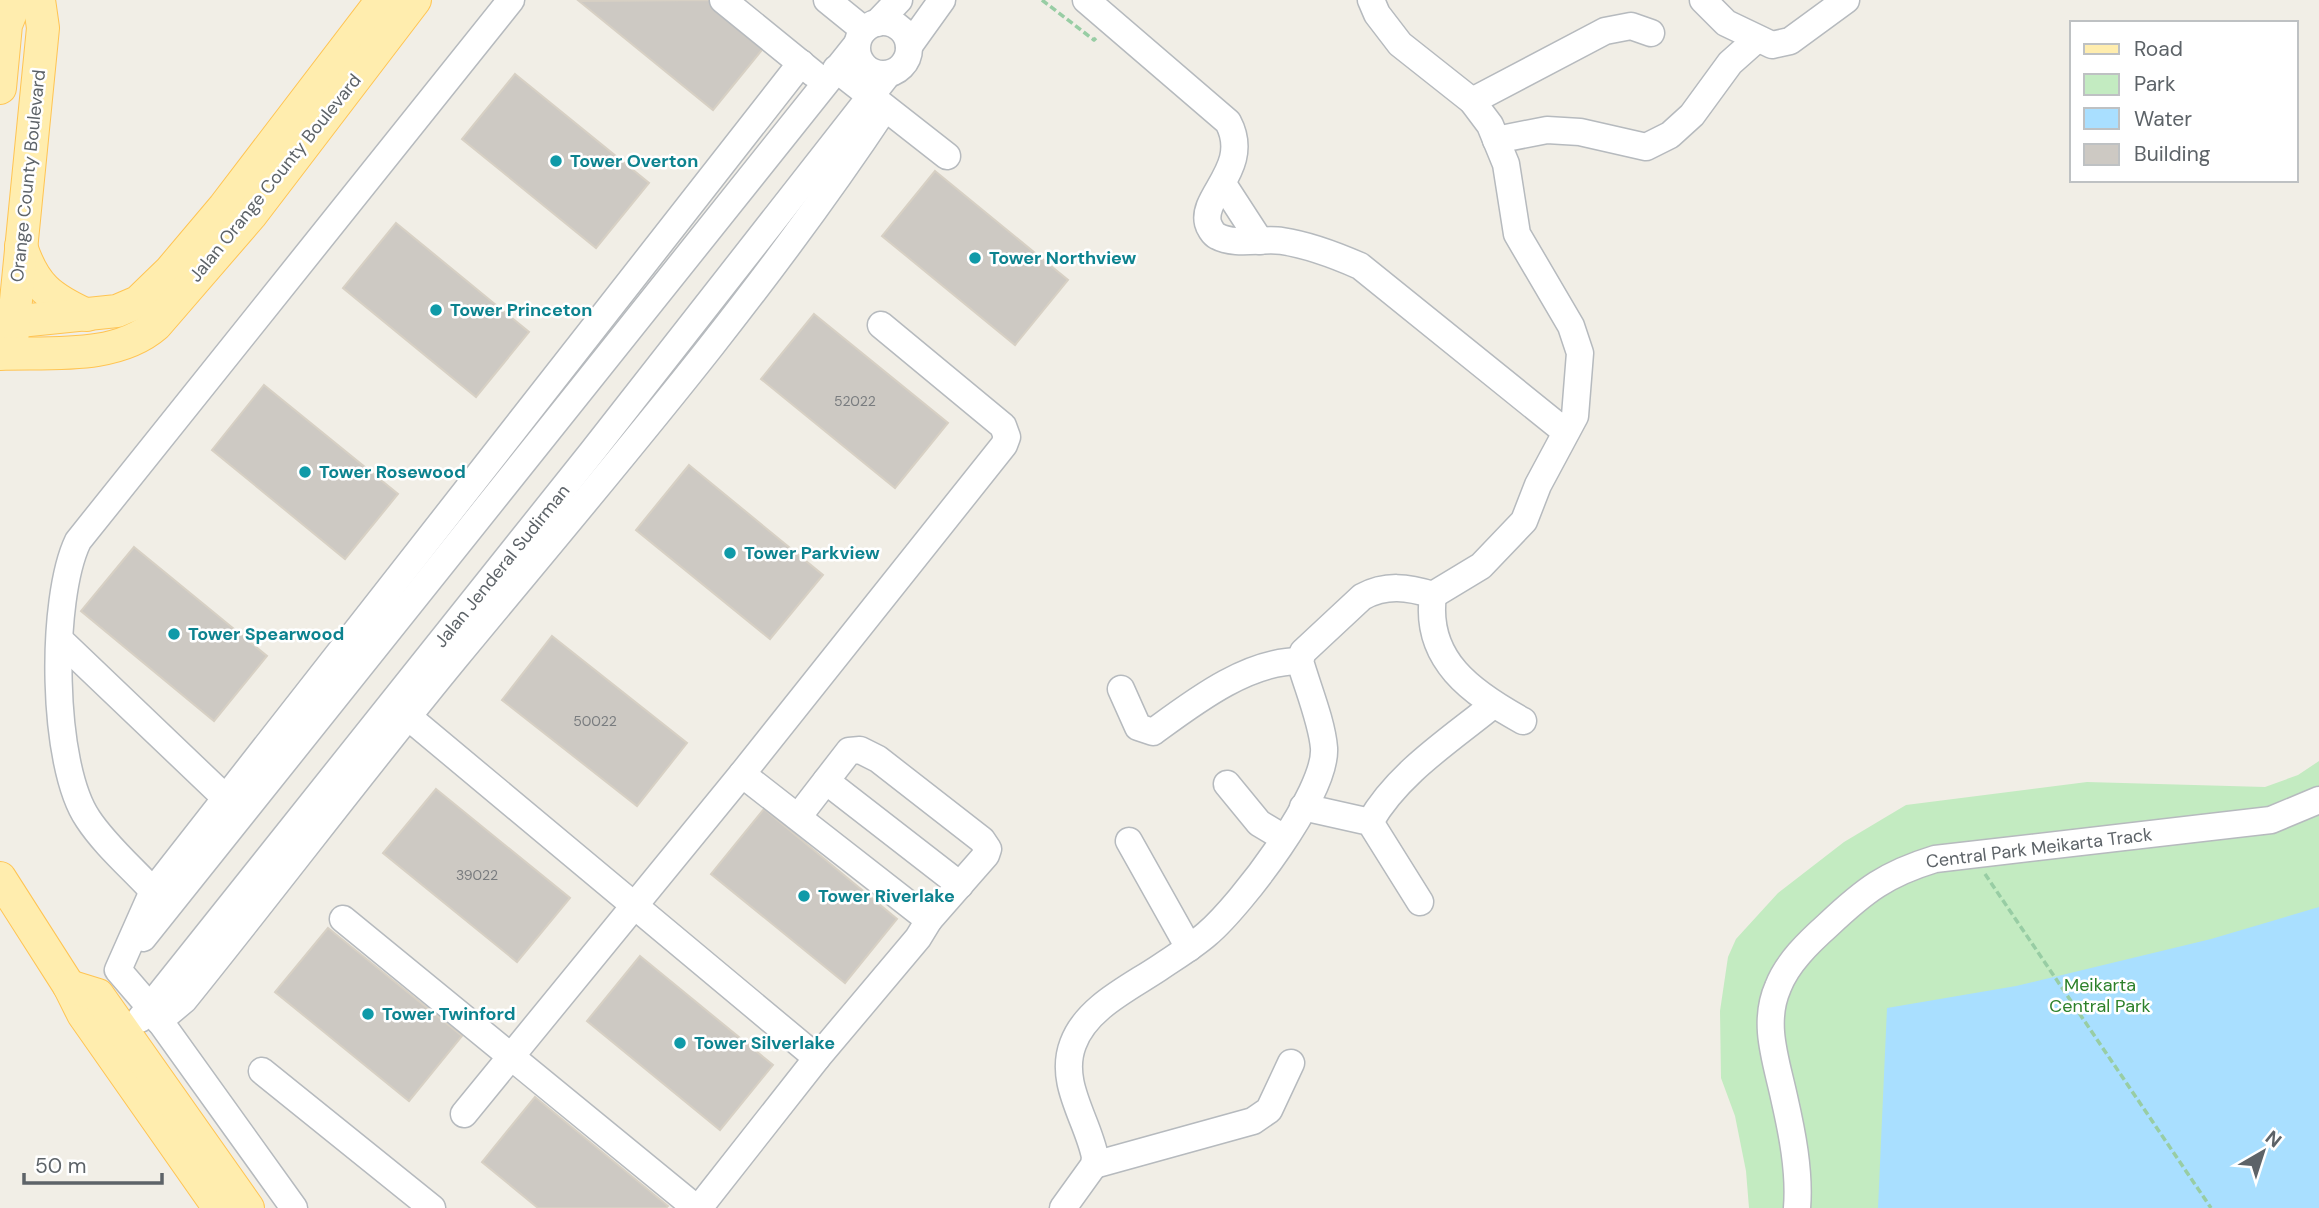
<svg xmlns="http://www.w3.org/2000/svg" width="2319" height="1208" viewBox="0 0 2319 1208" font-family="'DM Sans',sans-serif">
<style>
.green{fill:#c3ebc1}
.water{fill:#a9dfff}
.building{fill:#cdc9c3;stroke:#d7d0c4;stroke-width:2}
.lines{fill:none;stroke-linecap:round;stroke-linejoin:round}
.minor-casing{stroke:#b6babe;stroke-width:29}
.major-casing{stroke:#ffc452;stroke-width:34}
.path{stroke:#98cda4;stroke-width:3.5;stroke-dasharray:7 3.5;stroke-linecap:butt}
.minor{stroke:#fff;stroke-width:26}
.major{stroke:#ffedae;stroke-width:32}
.culture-dot{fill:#0f9aa8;stroke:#fff;stroke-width:2.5}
.labels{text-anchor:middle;stroke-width:5;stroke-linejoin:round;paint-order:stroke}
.number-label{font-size:14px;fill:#797c7f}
.culture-label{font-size:18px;font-weight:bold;fill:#0d838f;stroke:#fff;text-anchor:start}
.street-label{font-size:18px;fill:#5d6368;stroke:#fff}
.park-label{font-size:18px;fill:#2c812a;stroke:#fff}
</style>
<rect width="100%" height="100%" fill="#f1eee6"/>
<polygon class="green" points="2319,761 2319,1208 1749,1208 1746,1171 1735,1116 1721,1078 1720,1011 1728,957 1736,939 1778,893 1844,842 1906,805 2087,782 2265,787 2298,775"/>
<polygon class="water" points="2319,907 2319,1208 1878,1208 1887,1008 2016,986 2211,939"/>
<g class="building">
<polygon points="711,0 766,45 713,110 579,1"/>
<polygon points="515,74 649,183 596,248 462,139"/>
<polygon points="935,171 1068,280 1015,345 882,236"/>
<polygon points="396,223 529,332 476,397 343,288"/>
<polygon points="814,314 948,423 895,488 761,379"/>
<polygon points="264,385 398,494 345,559 212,450"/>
<polygon points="689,465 823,575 770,639 636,530"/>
<polygon points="134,547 267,656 214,721 81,611"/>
<polygon points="552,636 687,743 637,806 502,700"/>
<polygon points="436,789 570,898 517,962 383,853"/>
<polygon points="764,809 897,919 845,983 711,874"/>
<polygon points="328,928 462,1036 409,1101 275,992"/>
<polygon points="640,956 773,1065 720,1130 587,1021"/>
<polygon points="535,1097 668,1206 666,1208 538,1208 482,1162"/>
</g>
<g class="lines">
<defs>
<g id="minor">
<polyline points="723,0 814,74"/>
<polyline points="827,0 864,30"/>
<path d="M1086,0L1228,122C1252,167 1201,196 1208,223C1209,227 1213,234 1217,236C1235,246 1263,238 1282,241C1309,245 1335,255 1360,266L1562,429"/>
<polyline points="1703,0 1726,23 1772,45 1790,41 1846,0"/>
<circle cx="883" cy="48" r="26"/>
<polyline points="877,23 899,0"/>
<polyline points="909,46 942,0"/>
<polyline points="836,69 947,156"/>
<polyline points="1472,101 1605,31 1631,26 1651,33"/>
<polyline points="1496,140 1547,130 1580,132 1646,147 1670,135 1692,115 1730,63 1757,39"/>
<polyline points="1223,184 1260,241"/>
<path d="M1433,595C1424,660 1472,693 1523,721"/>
<polyline points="60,640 236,808"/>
<path d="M1121,689L1138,727L1153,732C1194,702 1247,661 1300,661"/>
<polyline points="394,705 817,1058"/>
<polyline points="826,781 960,885"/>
<polyline points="1227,784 1259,823 1284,838"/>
<polyline points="1303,807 1370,822 1420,902"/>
<polyline points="798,817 849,751 860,750 878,759 982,840 988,849 986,855 929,920"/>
<path d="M1370,822C1398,773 1450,740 1493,705"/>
<polyline points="1129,841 1189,948"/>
<path d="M153,891C132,868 105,845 88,819C51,765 50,599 78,541L511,0"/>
<polyline points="343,919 696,1208"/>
<polyline points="143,938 857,44"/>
<polyline points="140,1019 592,452 888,74"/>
<path d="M159,1021L184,1000C276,886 364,769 457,656C604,478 757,301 885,108"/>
<polyline points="262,1071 432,1208"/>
<polyline points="464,1114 742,774"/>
<polyline points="1094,1165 1253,1121 1269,1110 1291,1063"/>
<polyline points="294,1208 149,1006 118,970 153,891 801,63"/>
<polyline points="699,1208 817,1058 918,938 929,920 742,774 1004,445 1007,437 1003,426 881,325"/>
<path d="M1063,1208L1094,1165L1095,1157C1088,1120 1058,1083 1073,1044C1086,1008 1129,988 1159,968C1175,957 1192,947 1207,934C1241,905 1327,793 1324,748C1322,722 1307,686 1300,661L1303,652L1362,597C1386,584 1408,587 1433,595L1481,566L1524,521L1538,485L1575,416L1580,353L1571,326L1517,234L1506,164L1490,125L1472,101L1400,44L1377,14L1371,0"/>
<path d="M1797,1208C1800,1172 1792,1132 1784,1097C1776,1060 1762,1023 1778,987C1787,963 1809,942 1828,925C1865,890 1886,874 1935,859L2271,820L2319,800"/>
</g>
<g id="major">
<polyline points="0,88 6,25 16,0"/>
<path d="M21,246C34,286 50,298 87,315"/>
<polyline points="0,323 117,311 138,302 170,271 224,207 382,0"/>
<polyline points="12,341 43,28 39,0"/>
<path d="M0,354C50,352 116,360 156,325L251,215L415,0"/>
<polyline points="0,878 69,986 83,1014 219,1208"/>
<polyline points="69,986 98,995 248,1208"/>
</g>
</defs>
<use href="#minor" class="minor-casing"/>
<use href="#major" class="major-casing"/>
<g class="path">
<polyline points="1042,0 1094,40 1096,38"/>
<polyline points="1985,874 2211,1208"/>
</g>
<use href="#minor" class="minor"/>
<use href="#major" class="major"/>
</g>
<g class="culture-dot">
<circle cx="556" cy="161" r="7"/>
<circle cx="975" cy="258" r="7"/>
<circle cx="436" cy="310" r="7"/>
<circle cx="305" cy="472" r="7"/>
<circle cx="730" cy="553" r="7"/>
<circle cx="174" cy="634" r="7"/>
<circle cx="804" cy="896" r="7"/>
<circle cx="368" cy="1014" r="7"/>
<circle cx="680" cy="1043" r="7"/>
</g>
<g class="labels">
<g class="number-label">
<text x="855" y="406">52022</text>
<text x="595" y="726">50022</text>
<text x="477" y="880">39022</text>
</g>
<g class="culture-label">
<text x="570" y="167">Tower Overton</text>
<text x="989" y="264">Tower Northview</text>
<text x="450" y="316">Tower Princeton</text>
<text x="319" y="478">Tower Rosewood</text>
<text x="744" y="559">Tower Parkview</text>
<text x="188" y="640">Tower Spearwood</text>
<text x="818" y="902">Tower Riverlake</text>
<text x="382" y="1020">Tower Twinford</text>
<text x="694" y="1049">Tower Silverlake</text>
</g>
<g class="street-label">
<text transform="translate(28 176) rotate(-84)" y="6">Orange County Boulevard</text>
<text transform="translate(275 178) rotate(-51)" y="6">Jalan Orange County Boulevard</text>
<text transform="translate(502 566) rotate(-51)" y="6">Jalan Jenderal Sudirman</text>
<text transform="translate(2039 848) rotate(-7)" y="6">Central Park Meikarta Track</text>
</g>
<g class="park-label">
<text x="2100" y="991">Meikarta<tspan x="2100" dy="21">Central Park</tspan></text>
</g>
</g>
<rect x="2070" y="21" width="228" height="161" fill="#ffffff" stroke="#bec1c3" stroke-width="2"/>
<rect x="2084" y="44" width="35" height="10" fill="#ffedae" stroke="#bec1c3" stroke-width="2"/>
<text x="2134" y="56" font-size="21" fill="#5d6368">Road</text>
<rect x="2084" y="74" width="35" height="21" fill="#c3ebc1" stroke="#bec1c3" stroke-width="2"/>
<text x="2134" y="91" font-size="21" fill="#5d6368">Park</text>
<rect x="2084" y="108" width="35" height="21" fill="#a9dfff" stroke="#bec1c3" stroke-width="2"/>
<text x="2134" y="126" font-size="21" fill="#5d6368">Water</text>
<rect x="2084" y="144" width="35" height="21" fill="#cdc9c3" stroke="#bec1c3" stroke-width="2"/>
<text x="2134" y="161" font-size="21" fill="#5d6368">Building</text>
<g transform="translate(2263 1152) rotate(39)" stroke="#ffffff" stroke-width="5" paint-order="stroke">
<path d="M0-5L12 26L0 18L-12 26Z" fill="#5d6368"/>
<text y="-10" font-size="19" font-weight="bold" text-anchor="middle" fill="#5d6368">N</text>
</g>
<path d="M24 1173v10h138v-10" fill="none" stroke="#5d6368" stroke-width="3.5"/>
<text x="35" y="1173" font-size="21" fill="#5d6368" stroke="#ffffff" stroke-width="5" paint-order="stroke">50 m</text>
</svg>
